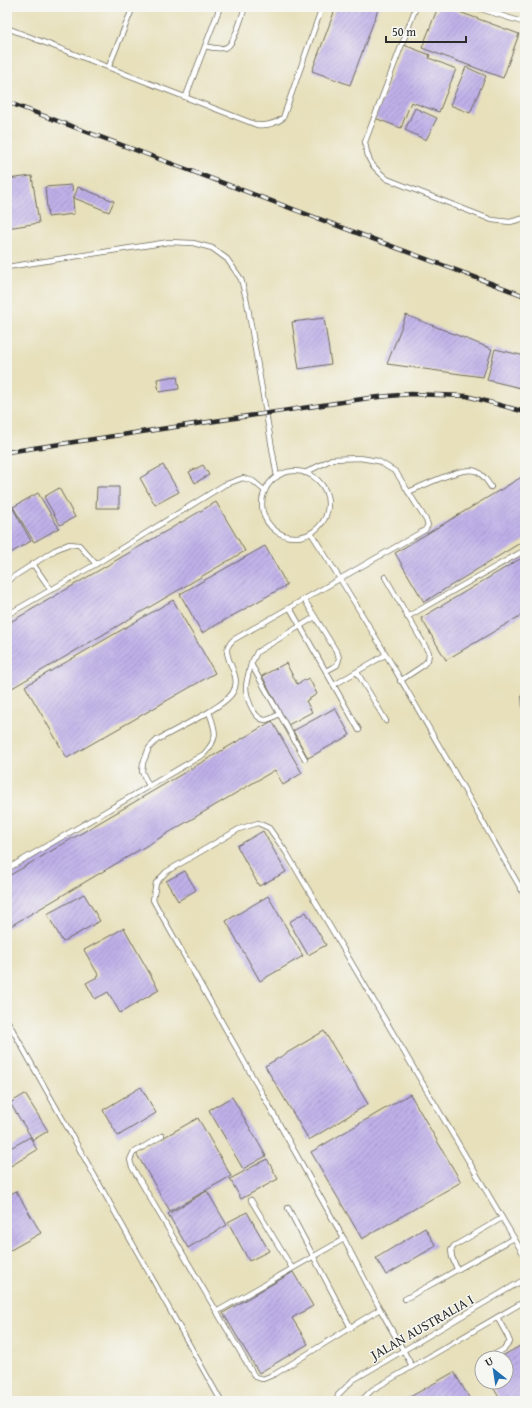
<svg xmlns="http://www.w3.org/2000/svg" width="532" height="1408" viewBox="0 0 532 1408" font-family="'Gentium Book Plus',serif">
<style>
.building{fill:url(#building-hatch)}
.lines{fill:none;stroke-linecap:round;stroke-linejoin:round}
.service-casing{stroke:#6d6a5d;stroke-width:6}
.service{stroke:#fff;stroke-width:4.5}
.rail-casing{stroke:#2b2b2b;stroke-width:4.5}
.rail{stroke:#f6f6f2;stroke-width:3;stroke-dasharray:9;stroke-linecap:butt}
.labels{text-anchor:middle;stroke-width:3;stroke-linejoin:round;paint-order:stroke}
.street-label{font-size:14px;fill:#2b2b2b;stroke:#f6f6f2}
</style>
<defs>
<pattern id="building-hatch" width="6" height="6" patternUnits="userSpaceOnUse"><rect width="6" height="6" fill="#bfb0e9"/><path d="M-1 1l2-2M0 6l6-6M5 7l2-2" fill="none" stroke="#9b8fbd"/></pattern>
</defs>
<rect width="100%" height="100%" fill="#f6f6f2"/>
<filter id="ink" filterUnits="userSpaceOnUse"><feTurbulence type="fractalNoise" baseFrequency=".025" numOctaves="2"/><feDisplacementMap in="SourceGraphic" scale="8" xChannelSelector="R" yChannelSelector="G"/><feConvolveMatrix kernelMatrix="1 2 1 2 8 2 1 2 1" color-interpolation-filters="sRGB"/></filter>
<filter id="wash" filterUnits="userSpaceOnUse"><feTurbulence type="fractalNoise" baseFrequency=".012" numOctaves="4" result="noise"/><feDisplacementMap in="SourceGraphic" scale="16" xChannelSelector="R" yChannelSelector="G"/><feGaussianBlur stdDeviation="0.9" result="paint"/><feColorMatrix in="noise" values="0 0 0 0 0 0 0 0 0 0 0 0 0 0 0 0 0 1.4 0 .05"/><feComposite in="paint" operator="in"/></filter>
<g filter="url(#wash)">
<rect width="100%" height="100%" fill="#e7e0bb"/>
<g id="blocks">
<g class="building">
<polygon points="336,7 379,7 350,85 312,71"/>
<polygon points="438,7 446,7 519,34 503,78 422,48"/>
<polygon points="404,45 430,55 429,58 456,69 439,112 411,102 401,128 375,118"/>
<polygon points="466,67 486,76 470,113 450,105"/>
<polygon points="415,108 437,118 426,140 405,130"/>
<polygon points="32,176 39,223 7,228 7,179"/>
<polygon points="72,185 74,214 48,217 45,187"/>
<polygon points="78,187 114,201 109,212 74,198"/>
<polygon points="406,315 492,349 483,377 387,364"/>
<polygon points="324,318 331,364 299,369 292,322"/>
<polygon points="495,349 525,356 525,389 487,380"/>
<polygon points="177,376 179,389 159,392 157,379"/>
<polygon points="163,465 179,492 155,505 140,478"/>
<polygon points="203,465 209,475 195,483 189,472"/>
<polygon points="525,475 525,540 424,602 395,553"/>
<polygon points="97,487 119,487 119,508 96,508"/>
<polygon points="59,488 75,517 60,525 44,497"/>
<polygon points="38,493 59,528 34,542 13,507"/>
<polygon points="216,502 245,551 7,691 7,624"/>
<polygon points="11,505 31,541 7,555 7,508"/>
<polygon points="265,546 287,585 202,633 180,594"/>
<polygon points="525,556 525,613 446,660 421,618"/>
<polygon points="173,600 215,673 67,758 25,686"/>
<polygon points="286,663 297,684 309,678 317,694 306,701 312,712 288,725 262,676"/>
<polygon points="335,708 350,735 308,758 293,731"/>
<polygon points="272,721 302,773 283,785 275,770 7,928 7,877"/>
<polygon points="263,831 286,872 259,886 237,846"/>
<polygon points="185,871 196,890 178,901 166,881"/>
<polygon points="84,894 100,921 63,942 47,914"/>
<polygon points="268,896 303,956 260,981 226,921"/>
<polygon points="306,912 326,945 308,955 289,922"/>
<polygon points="124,928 159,990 120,1013 108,992 95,999 86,983 99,976 84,950"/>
<polygon points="324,1031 368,1104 309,1140 265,1066"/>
<polygon points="141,1087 156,1113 118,1136 103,1110"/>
<polygon points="25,1094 48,1131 33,1140 10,1103"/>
<polygon points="410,1094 461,1182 362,1239 311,1152"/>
<polygon points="232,1097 266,1156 243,1169 209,1110"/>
<polygon points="198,1118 231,1176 170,1211 136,1153"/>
<polygon points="30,1137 37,1150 9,1167 7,1163 7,1150"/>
<polygon points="267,1159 278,1179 241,1199 230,1179"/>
<polygon points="16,1191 41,1233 7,1252 7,1196"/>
<polygon points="207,1191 227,1225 188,1248 168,1214"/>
<polygon points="247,1212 269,1251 249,1261 228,1222"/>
<polygon points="425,1228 436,1246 386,1275 376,1258"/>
<polygon points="293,1272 313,1306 292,1318 308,1344 259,1373 223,1313"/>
<polygon points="525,1343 525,1401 501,1401 490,1382 506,1382 506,1358 499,1358"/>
<polygon points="454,1372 471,1401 403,1401"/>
</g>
</g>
</g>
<g filter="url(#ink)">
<use href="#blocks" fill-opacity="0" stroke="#6d6a5d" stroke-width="1"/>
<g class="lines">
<defs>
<g id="service">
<path d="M416,7L365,142C368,163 372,166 387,179L492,220L510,222L525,218"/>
<polyline points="475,7 525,23"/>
<path d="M7,28L257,125C267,126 275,124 283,118L322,7"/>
<path d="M205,46C212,48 220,50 227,47C235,42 242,16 245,7"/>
<polyline points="109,66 133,7"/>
<polyline points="186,96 220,7"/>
<polyline points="7,267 169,242 193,243 212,248 227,259 241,279 247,302 277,477"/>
<circle cx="295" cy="504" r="33"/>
<path d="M408,492C423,486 462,466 476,471C483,474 487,481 491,487"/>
<path d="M311,533C387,651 455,774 525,896"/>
<polyline points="33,564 51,590"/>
<polyline points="385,577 429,653 428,660 421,667 400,681"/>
<polyline points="7,581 55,550 69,544 79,545 96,564"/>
<polyline points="304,599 338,654 339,659 337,665 326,671"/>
<polyline points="290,608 359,730"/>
<polyline points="7,615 96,564 224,485 243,478 253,481 265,491"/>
<polyline points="407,617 525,550"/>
<path d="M251,664C249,671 247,679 246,686C246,696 253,719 265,720C270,720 275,716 279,714"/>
<polyline points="357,672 386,721"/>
<polyline points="334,685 385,655"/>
<polyline points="525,694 524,697 525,708"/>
<polyline points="305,759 251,664 257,652 315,617"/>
<polyline points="149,786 142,772 143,763 149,748 157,740 209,712"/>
<path d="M7,869L204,754C219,738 216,731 209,712C217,706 228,701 233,692C242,677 226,662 227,650C227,646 230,643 233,640L425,530L428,525L426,520L396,472L378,461L360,458L332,459L305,473"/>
<polyline points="7,1020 221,1401"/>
<polyline points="162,1136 133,1153 130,1160 132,1167 255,1377 263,1379 275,1374 380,1309"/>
<polyline points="251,1200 292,1268"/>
<polyline points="288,1208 351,1328"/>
<polyline points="514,1238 525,1257"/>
<polyline points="457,1269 452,1257 451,1250 454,1246 502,1218"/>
<polyline points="405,1299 514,1238 286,852 269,828 258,823 239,829 166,872 156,883 153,900 344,1239 380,1309 412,1366"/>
<polyline points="216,1312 344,1239"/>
<polyline points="488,1358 504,1349 510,1342 507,1335 497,1317"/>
<polyline points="337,1401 338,1395 353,1380 525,1279"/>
<polyline points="361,1401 372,1390 525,1301"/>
</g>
</defs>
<use href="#service" class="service-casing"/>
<use href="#service" class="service"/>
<defs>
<g id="rail">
<polyline points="7,102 525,296"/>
<polyline points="7,452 369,398 410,394 467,396 525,412"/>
</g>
</defs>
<use href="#rail" class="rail-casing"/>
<use href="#rail" class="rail"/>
</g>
</g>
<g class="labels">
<g class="street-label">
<text transform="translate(422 1327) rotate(-30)" y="5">JALAN AUSTRALIA I</text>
</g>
</g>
<rect width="532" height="1408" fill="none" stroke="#f6f6f2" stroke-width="24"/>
<g transform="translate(494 1370) rotate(330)"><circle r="19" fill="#f6f6f2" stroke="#a5a5a2"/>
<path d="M0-3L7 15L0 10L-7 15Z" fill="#1f6fb2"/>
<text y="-6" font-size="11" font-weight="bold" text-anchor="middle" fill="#2b2b2b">U</text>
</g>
<path d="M386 36v6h80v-6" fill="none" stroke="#2b2b2b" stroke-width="2"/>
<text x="392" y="36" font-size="12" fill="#2b2b2b" stroke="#f6f6f2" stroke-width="3" paint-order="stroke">50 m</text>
</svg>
